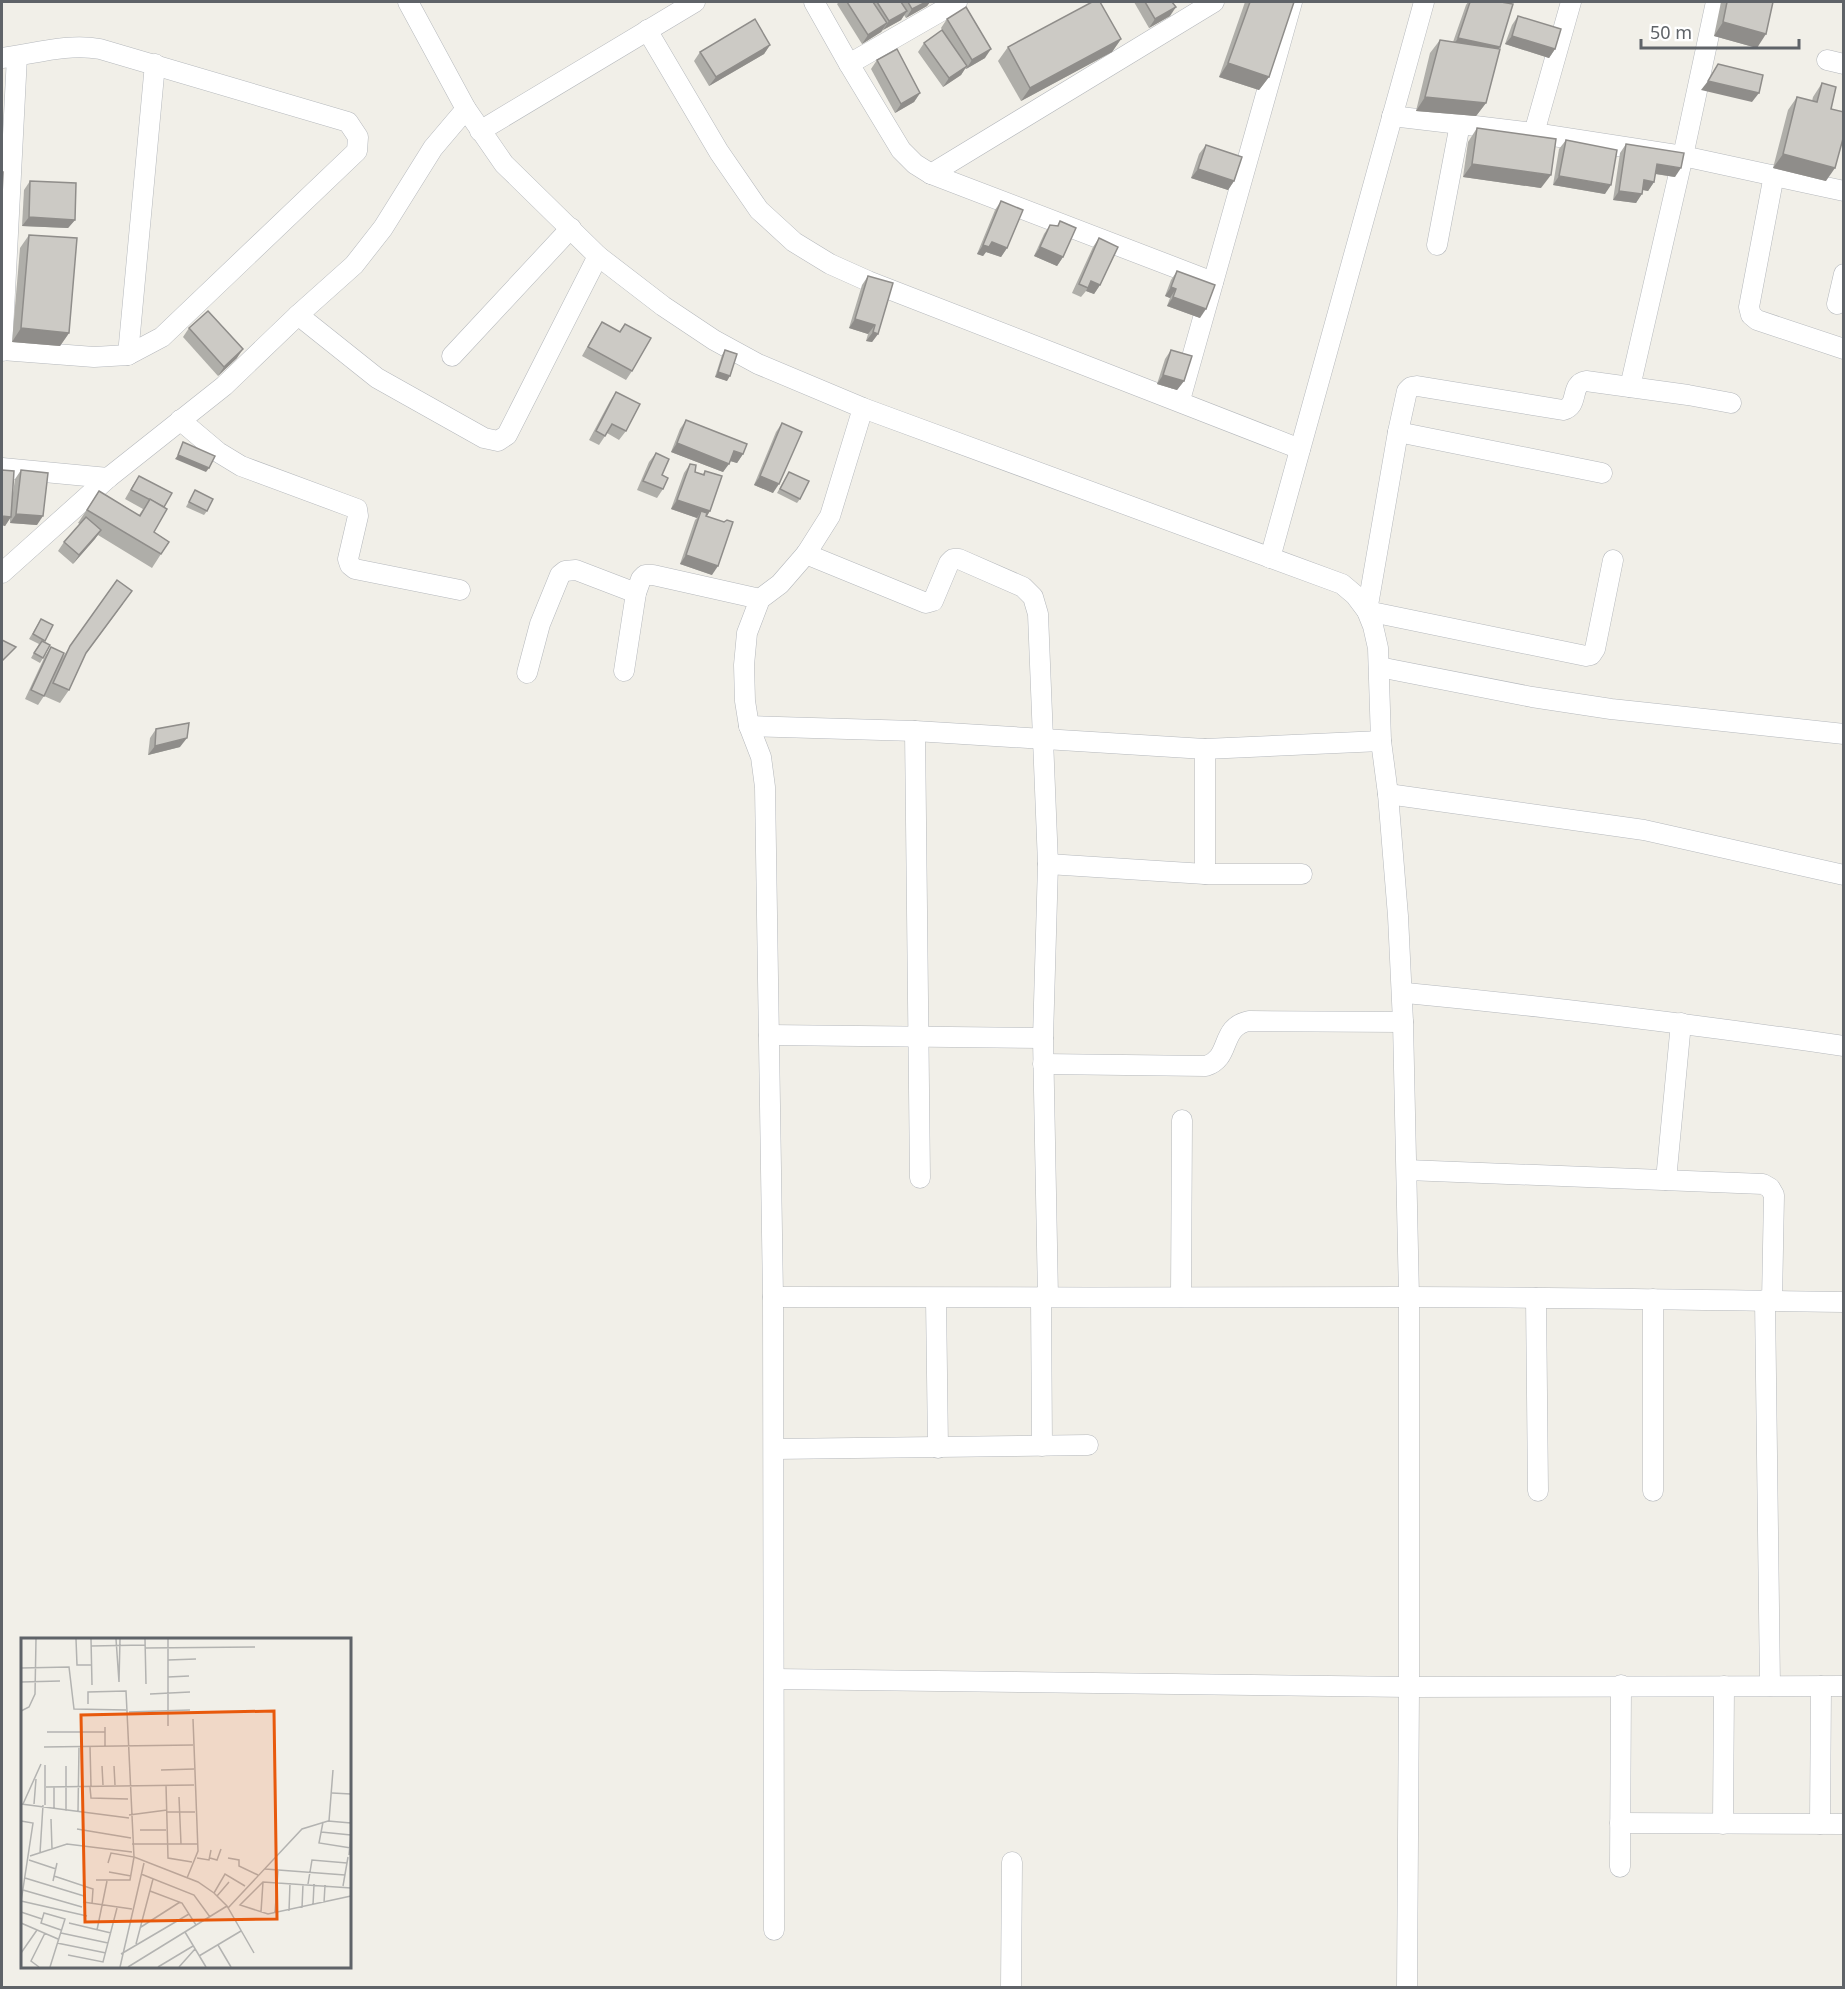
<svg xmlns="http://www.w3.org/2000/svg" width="1845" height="1989" viewBox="0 0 1845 1989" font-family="'Noto Sans',sans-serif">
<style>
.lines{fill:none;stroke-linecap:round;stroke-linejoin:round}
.street-casing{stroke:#b5b8bc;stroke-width:21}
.street{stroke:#fff;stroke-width:20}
.wall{fill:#afaea9}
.shaded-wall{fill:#8f8d8a}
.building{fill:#cccac5;stroke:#8f8d8a;stroke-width:1.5}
.inset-road{fill:none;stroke:#b3b3b1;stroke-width:1.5}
.view{fill:#e8590c;fill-opacity:0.15;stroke:#e8590c;stroke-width:3}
.inset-edge{fill:none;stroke:#5f6368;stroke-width:3}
</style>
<rect width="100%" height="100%" fill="#f1efe8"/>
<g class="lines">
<defs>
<g id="street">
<polyline points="408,2 466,109 504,164 598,256 663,306 714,340 758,364 863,408 1342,584 1355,595 1367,611 1373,626 1378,648 1381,741 1388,794 1398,916 1403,1022 1409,1297 1409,1687 1407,1988"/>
<polyline points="814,2 849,64 901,150 915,164 931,174 1213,282"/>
<polyline points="647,30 719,152 759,210 794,242 830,264 868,281 1300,449"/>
<path d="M2,58C34,54 67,43 100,49L348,122L358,137L357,151L162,337L128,355L94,357L2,350"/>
<polyline points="1827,60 1844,64"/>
<polyline points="849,64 957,2"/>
<polyline points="1392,116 1534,133 1683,156 1844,191"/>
<polyline points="480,131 695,2"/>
<polyline points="1534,133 1571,2"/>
<polyline points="931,174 1214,2"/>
<polyline points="1774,175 1749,307 1751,315 1757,320 1844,349"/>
<polyline points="1437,245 1460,124"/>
<polyline points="1837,304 1844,274"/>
<polyline points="298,315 377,378 484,438 498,441 507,435 598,256"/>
<polyline points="2,351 17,56"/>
<polyline points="128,355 155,64"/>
<polyline points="452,356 571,228"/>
<polyline points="1630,387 1683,156 1716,2"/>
<polyline points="1180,400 1292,2"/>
<polyline points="180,420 218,452 241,466 357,509 358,516 348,559 350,565 355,569 460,590"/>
<polyline points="1398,432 1602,473"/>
<polyline points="2,468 108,478"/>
<polyline points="806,554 926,603 933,601 949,563 953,559 959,559 1023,587 1033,597 1038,614 1048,864 1043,1038 1048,1297"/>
<polyline points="1270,558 1424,2"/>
<path d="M1613,560L1595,649L1591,655L1586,656L1367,611L1398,432L1407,391L1411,387L1417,386L1563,410C1580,406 1569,384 1586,381L1688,395L1731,403"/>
<polyline points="2,573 108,478 224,386 298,315 354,265 383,228 433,148 466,109"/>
<polyline points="1379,667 1532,697 1611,709 1844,734"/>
<polyline points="624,671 636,593 641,579 645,575 653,575 760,599"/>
<polyline points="527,673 540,624 560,575 565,571 576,570 636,593"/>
<polyline points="749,726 915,731 1205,749 1381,741"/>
<polyline points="915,731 920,1178"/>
<polyline points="1388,794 1644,830 1844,875"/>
<polyline points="1048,864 1205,874 1302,874"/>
<polyline points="1205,874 1205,749"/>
<path d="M1406,993C1552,1007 1698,1025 1844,1046"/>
<polyline points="769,1035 1043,1038"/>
<path d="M1043,1064L1206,1066C1232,1058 1219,1027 1249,1021L1403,1022"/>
<polyline points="1407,1170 1763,1184 1770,1188 1774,1195 1772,1301"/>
<polyline points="1666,1180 1681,1023"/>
<path d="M773,1297C985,1299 1196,1296 1408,1297C1553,1297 1698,1300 1844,1302"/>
<polyline points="1041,1297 1042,1446"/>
<polyline points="1181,1297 1182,1120"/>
<polyline points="1536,1298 1538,1491"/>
<polyline points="936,1299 938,1448"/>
<polyline points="1653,1299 1653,1491"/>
<polyline points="1765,1300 1770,1686"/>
<polyline points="774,1449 1088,1445"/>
<polyline points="774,1679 1409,1687 1844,1686"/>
<polyline points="1620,1823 1844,1824"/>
<polyline points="1723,1824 1724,1686"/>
<polyline points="1820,1824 1821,1686"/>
<polyline points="1620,1867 1621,1685"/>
<polyline points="774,1930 773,1297 765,787 761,757 749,726 745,701 744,665 747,633 760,599 780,584 806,554 830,516 863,408"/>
<polyline points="1011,1988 1012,1862"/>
</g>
</defs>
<use href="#street" class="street-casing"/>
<use href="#street" class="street"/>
</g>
<g class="wall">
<polygon points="839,2 930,2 927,6 906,18 904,15 901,20 883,30 881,32 862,44 837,4"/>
<polygon points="1134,2 1172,2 1170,16 1149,28"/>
<polygon points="1245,2 1294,2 1269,77 1259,90 1219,77"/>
<polygon points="1468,2 1501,2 1499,49 1486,103 1476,116 1416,111 1430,53 1440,40 1453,42 1466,5"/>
<polygon points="1721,2 1773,2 1757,48 1714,36"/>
<polygon points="1518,16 1555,49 1549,58 1505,44 1512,25"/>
<polygon points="947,19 985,58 966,69 965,68 961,75 943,87 918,52 924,43 947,38 941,28"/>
<polygon points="1121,39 1112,52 1021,101 998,61 1008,47"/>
<polygon points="770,45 764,54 709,86 694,61 700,52"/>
<polygon points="877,60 920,93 914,102 895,113 871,69"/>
<polygon points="1822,83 1831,109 1826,181 1773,168 1788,110 1797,97 1812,101 1813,97"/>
<polygon points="1477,128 1541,188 1463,177 1468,142"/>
<polygon points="1566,140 1605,194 1553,185 1559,149"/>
<polygon points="1626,144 1675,177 1655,174 1654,182 1648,191 1643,190 1636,203 1613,200 1620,153"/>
<polygon points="1206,145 1234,181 1228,190 1191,178 1199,154"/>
<polygon points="30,181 75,220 68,228 22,226 24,190"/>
<polygon points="1001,201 1007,248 1001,257 986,252 983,256 977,254 995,210"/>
<polygon points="1060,221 1063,257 1057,266 1034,256 1044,234 1050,225 1057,226"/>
<polygon points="29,235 69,333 60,346 12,342 20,248"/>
<polygon points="1099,238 1100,285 1094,294 1086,291 1081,297 1072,293 1093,247"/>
<polygon points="1177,271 1200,318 1167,306 1170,298 1165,296 1171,280"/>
<polygon points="868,276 878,334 872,342 866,341 868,334 849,328 862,285"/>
<polygon points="602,322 619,332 625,324 632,371 626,380 582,356 596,331"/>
<polygon points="189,328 237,358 218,376 183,337"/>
<polygon points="725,350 727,381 715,377 722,355"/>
<polygon points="1171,350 1184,381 1177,390 1157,384 1165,359"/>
<polygon points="616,392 626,431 619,440 607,433 599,445 589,440 610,401"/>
<polygon points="686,420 743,454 737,463 730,461 723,472 671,452 680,429"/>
<polygon points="782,423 773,493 754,485 776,432"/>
<polygon points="656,453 662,475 663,489 657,498 637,490 649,462"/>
<polygon points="690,464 695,472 703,474 705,471 710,511 707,516 712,575 680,564 695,520 697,518 671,509 684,473"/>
<polygon points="2,470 12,500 15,479 21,470 37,525 10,523 10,518 5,526 2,525"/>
<polygon points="789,472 800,499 797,503 777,493"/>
<polygon points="139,476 164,508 154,532 161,554 152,568 98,535 73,564 58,551 64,542 80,524 78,523 99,491 139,515 143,509 125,499 133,485"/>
<polygon points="195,490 207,511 204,515 186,507"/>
<polygon points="117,580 123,604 85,655 69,690 60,703 44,696 38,705 25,699 45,656 51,647 62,658"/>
<polygon points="41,619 53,625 44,642 43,658 40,663 31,658 39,644 29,639"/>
<polygon points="156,729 180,747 148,755 150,738"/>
</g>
<g class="shaded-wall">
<polygon points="926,2 930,2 927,6 906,18 912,9"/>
<polygon points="1176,7 1170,16 1149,28 1155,19"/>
<polygon points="907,11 901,20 883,30 889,21"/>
<polygon points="1723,22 1766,34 1757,48 1714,36"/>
<polygon points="887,23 881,32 862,44 868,35"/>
<polygon points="1512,36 1555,49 1549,58 1505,44"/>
<polygon points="1458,38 1500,47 1494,56 1452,47"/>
<polygon points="1121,39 1112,52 1021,101 1030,88"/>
<polygon points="770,45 764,54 709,86 716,77"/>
<polygon points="991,49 985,58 966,69 972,60"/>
<polygon points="1228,63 1269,77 1259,90 1219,77"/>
<polygon points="967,66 961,75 943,87 949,78"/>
<polygon points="1708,81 1759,93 1752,102 1701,90"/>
<polygon points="920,93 914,102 895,113 901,104"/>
<polygon points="1425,97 1486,103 1476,116 1416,111"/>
<polygon points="1783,154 1835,168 1826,181 1773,168"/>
<polygon points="1472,164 1551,175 1541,188 1463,177"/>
<polygon points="1657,164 1681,168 1675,177 1650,173"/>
<polygon points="1198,169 1234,181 1228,190 1191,178"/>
<polygon points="1559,176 1611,185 1605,194 1553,185"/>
<polygon points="1644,180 1654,182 1648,191 1638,189"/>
<polygon points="1619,191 1642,194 1636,203 1613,200"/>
<polygon points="29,217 75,220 68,228 22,226"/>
<polygon points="992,242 1007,248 1001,257 986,252 983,256 977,254 983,245"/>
<polygon points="1040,247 1063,257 1057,266 1034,256"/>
<polygon points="1091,281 1100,285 1094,294 1086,291"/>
<polygon points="1171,287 1176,289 1170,298 1165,296"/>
<polygon points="1173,297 1206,309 1200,318 1167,306"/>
<polygon points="855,319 875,325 868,334 849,328"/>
<polygon points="21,328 69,333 60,346 12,342"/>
<polygon points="873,332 878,334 872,342 866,341"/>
<polygon points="243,349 237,358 218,376 224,367"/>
<polygon points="718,372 730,376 727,381 715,377"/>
<polygon points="1163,375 1184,381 1177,390 1157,384"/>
<polygon points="677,443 729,464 723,472 671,452"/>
<polygon points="734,451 743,454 737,463 727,460"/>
<polygon points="178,455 209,468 206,472 175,459"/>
<polygon points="760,476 779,484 773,493 754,485"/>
<polygon points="677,500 710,511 704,520 701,511 697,518 671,509"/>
<polygon points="16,514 43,516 37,525 10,523"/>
<polygon points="2,516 11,517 5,526 2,525"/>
<polygon points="101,530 95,539 73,564 79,555"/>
<polygon points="686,555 718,566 712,575 680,564"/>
<polygon points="187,738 180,747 148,755 155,746"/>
</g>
<g class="building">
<polygon points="847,2 873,2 887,23 868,35"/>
<polygon points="877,2 901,2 907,11 889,21"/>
<polygon points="908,2 926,2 912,9"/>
<polygon points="1092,2 1100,2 1121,39 1030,88 1008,47"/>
<polygon points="1145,2 1172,2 1176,7 1155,19"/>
<polygon points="1250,2 1294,2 1269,77 1228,63"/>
<polygon points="1470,2 1501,2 1513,4 1500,47 1458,38"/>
<polygon points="1727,2 1773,2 1766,34 1723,22"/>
<polygon points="966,7 991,49 972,60 947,19"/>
<polygon points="1518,16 1561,29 1555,49 1512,36"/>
<polygon points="755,19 770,45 716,77 700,52"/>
<polygon points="942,30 967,66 949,78 924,43"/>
<polygon points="1440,40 1500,49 1486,103 1425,97"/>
<polygon points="897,49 920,93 901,104 877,60"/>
<polygon points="1718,64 1763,75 1759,93 1708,81"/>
<polygon points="1822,83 1836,87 1831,109 1844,112 1844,135 1835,168 1783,154 1797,97 1817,102"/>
<polygon points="1477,128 1556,139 1551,175 1472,164"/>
<polygon points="1566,140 1617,150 1611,185 1559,176"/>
<polygon points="1626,144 1684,153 1681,168 1657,164 1654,182 1644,180 1642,194 1619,191"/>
<polygon points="1206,145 1242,157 1234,181 1198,169"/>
<polygon points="2,172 3,172 2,196"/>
<polygon points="30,181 76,183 75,220 29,217"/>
<polygon points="1001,201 1023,210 1007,248 992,242 989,247 983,245"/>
<polygon points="1060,221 1076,228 1063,257 1040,247 1050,225 1058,226"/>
<polygon points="29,235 77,238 69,333 21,328"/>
<polygon points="1099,238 1118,247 1100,285 1091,281 1088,288 1079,284"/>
<polygon points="1177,271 1215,285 1206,309 1173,297 1176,289 1171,287"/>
<polygon points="868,276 893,283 878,334 873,332 875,325 855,319"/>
<polygon points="208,311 243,349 224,367 189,328"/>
<polygon points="602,322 620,332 625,324 651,338 632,371 588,347"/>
<polygon points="725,350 737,354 730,376 718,372"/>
<polygon points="1171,350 1192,356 1184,381 1163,375"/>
<polygon points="616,392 640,404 626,431 612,424 605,436 596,431"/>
<polygon points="686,420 747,444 743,454 734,451 729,464 677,443"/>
<polygon points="782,423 802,432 779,484 760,476"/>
<polygon points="183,442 215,456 209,468 178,455"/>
<polygon points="656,453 669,459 662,475 668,478 663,489 643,481"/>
<polygon points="690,464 696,465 695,472 704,475 705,471 722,476 710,511 677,500"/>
<polygon points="2,470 14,471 11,517 2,516"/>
<polygon points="21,470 48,473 43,516 16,514"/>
<polygon points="789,472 809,481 800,499 780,489"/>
<polygon points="139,476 172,493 164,507 131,490"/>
<polygon points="195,490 213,499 207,511 189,502"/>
<polygon points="99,491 140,516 150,499 167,509 154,532 169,542 161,554 87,510"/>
<polygon points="701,511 707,513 706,516 724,522 727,520 733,522 718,566 686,555"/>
<polygon points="86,517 101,530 79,555 64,542"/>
<polygon points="117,580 132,591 86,653 69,690 53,683 70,646"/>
<polygon points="41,619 53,625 45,641 33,634"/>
<polygon points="2,640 16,647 2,661"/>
<polygon points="42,641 50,645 43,658 34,653"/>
<polygon points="51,647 64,653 44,696 31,690"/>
<polygon points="189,723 187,738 155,746 156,729"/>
</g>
<g transform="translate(21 1638)">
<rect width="330" height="330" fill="#f1efe8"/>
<path class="inset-road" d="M55,1L56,27H70M70,1L71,47M95,1L98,44L99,1M124,1L125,46M147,1V88M70,8L124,7M124,10L234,9M147,22L175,21M0,30L48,29L53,71L105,72M147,39L168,38M0,44L39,43M129,56L169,54M67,66V54L105,53L113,219L177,244L193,255L206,268L233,315M0,73L8,69L14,56L15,1M108,74L169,72M84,89V108M26,94H84M69,108L70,148M23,109L172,107M81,128L82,147M93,128L94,147M140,132L173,131M145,147L147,220L171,224M25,149L173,147M33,149V171M69,149L70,160L107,161M311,155L330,156M158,159L160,206M0,166L108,180M2,166L20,126M13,166L15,141M24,167V127M45,173V128M57,174L58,108M146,174H174M108,177L146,172M30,181L31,211M0,183L12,185L0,264M308,183L312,132M302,184L298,205L330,210M56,191L110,200M119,192H145M300,194L330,197M111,206H177M19,215L22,167M328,217L330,195M9,218L46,206L111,214M176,220L188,222L190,212M189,220L196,222L200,211M207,220L218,222V228L237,237M8,222L35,231M244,231L324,237M88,234L110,238M120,236L173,257L189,279M33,238L72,251L71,266M4,240L63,258M166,240L177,213L172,81M75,242H109L113,219L90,215L87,225M32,243L36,225M287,246L291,222L326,225M322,248L327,219M330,250L242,244L219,267L247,276L330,258M2,252L61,269M129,253L161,265L175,287M193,255L204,236L224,248M196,258L208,244M0,263L66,278M62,264L111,271M303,265L304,247M292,267L293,246M207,270L281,191L307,183L330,185M281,270L282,246M268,273L269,245M0,274L21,281M240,274L242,244M254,275L257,232M0,285L37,301M48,285L90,295M120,289L159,264M76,292L86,243M164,294L185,329M40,295L87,305M36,305L85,315M115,306L132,241M197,307L210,329M0,315L16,292M100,316L168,276M47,317L82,324L96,270M178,318L220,293M18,329L10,323L24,295M29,329L44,281L23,275L20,285L40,292M99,329L123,225M107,329L206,268M137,329L172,308M158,329L174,311"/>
<path class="view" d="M253,73L256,281L64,284L60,77Z"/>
<rect width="330" height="330" class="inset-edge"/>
</g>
<rect width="1845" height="1989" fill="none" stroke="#5f6368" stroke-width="6"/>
<path d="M1641 39v9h158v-9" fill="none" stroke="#5f6368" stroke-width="3"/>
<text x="1650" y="39" font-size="18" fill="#5f6368" stroke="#ffffff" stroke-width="4.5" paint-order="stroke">50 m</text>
</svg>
